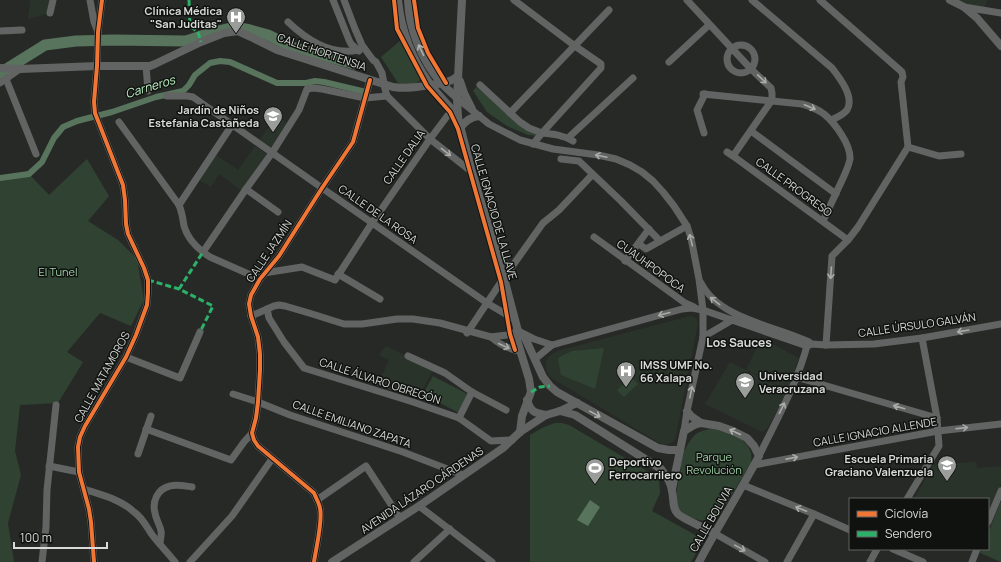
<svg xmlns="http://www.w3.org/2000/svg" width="1001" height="562" viewBox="0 0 1001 562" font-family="Manrope,sans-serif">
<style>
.built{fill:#2a332a}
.green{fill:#304232}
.water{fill:#58745d}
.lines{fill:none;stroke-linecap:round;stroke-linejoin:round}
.canal{stroke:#58745d;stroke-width:6}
.river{stroke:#58745d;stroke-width:11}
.minor{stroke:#626363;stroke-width:7}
.major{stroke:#626463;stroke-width:8}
.quiet{stroke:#2db169;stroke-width:3;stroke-dasharray:6 3;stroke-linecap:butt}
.cycleway-casing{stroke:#101210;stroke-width:6}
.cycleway{stroke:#f07635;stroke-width:4}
.oneway{stroke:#afb1af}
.oneway2{stroke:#a9aba9}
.labels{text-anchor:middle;stroke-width:3;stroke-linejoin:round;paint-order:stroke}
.poi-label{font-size:11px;font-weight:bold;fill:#d8dbd8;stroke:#101210;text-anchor:end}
.street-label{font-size:11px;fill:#d8dbd8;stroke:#101210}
.park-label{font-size:11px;fill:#9cd0a4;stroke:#101210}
.water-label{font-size:12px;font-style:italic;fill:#bcf2c4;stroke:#101210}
.neighbourhood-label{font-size:12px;font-weight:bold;fill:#d8dbd8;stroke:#101210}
</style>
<rect width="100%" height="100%" fill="#272927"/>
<g class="built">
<polygon points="30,0 50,0 47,14 28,19"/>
<polygon points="958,0 987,0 984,9 968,5"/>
<polygon points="277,116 289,124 270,150 258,142"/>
<polygon points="255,146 267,154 242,191 219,174 211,187 199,180 216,155 238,170"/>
<polygon points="690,316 696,318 698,323 675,440 669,444 663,445 550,377 546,369 546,361 549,356 557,351"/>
<polygon points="762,338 799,358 788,390 746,369"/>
<polygon points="387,346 433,370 418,398 377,386 389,360 379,355 384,348"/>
<polygon points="730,362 788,391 767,429 762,432 705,404"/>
<polygon points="976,462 977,468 1001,466 1001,483 988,514 988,499 914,499 933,465"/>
</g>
<g class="green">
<polygon points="402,39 423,78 415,84 403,85 398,83 381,57"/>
<polygon points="476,87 538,136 528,135 507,126 487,112 473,91"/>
<polygon points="87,159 109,196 88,221 118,240 137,259 144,300 131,326 100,313 67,352 83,362 58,403 20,405 15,451 21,475 8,523 14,562 0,562 0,179 29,174 49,195"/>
<polygon points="604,348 595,389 561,375 558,358 572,351"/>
<polygon points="433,376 469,395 459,413 423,394"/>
<polygon points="631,377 638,384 624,397 617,390"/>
<polygon points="555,423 562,423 569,425 659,478 660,493 652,511 699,537 702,543 691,562 530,562 530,435 544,427"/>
<path d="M710,429C725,430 747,437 751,453C752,456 751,460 751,463L720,514C712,520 704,522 695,519C690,518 685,516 681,512C673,501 678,484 680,473C681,468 681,462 682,458C684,450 690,439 696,434C700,431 706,430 710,429Z"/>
<polygon points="1001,501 1001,562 980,553 981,549 988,549 988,533"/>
</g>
<polygon class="water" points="590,500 600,507 588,526 577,520"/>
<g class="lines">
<polyline class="canal" points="0,178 29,174 42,162 54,138 63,127 77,121 112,112 156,97 183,91 189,85 195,75 210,63 220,61 230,62 277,83 306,83 315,81 324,82 366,92"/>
<polyline class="river" points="0,73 45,45 76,41 113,40 186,41 214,32 235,27 250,30 268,35 292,47 354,64"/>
<g class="minor">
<polyline points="90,0 94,22 98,32"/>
<polyline points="333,0 349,40 351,44 359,51"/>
<polyline points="344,0 355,29 362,45 373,60 376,62 382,73 385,89 387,96 430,139 472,172"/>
<polyline points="514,0 575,46 601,64 601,68 542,133"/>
<polyline points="687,0 751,69 771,88 772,93 772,100 733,156"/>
<path d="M752,0L832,68C839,77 855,97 847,110C843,115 836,118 831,120"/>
<polyline points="820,0 902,72 903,77 901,82 908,147 858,227 848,240 832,256 826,345"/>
<polyline points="964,7 1001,13"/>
<polyline points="50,13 53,0"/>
<path d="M288,22C307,40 331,56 358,50"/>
<polyline points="0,31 22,30"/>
<circle cx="741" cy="59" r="14"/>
<polyline points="669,62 709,25"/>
<polyline points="146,66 148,91"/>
<polyline points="6,79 36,154"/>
<polyline points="0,83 20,69"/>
<polyline points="480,85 520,122 529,128 542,133 533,144"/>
<path d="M703,94L802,104C810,106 817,109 824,114C835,123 851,145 850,159C849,165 846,171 844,176C837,191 830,206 823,221"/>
<polyline points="167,96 187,96 193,97 322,188 487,303 514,319"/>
<polyline points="457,98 489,124 520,140 553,149 598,155 616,159 630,165 642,172 653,181 663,192 674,206 687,226 691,238 699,279 703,310 703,337 687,411 684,431"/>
<polyline points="510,113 609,10"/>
<path d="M119,122L179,205C182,212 183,219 184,226C188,240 199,250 210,257L260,279"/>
<polyline points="751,131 836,194"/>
<path d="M542,133C553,134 563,135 573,141"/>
<polyline points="704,133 697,110 705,94"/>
<polyline points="568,138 633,78"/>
<polyline points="908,147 939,156 961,154"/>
<polyline points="727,152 733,156 848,240"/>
<polyline points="561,159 579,161 621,201 660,241"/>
<polyline points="246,189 278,212"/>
<polyline points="179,205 232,125"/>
<polyline points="594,237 685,303 694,307"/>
<polyline points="639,244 646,249 687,226"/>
<polyline points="203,252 246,189 272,153 299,110 307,89 313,88 322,89 365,98 387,96"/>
<polyline points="625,261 649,229"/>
<polyline points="264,273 302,267 335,280 372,223 430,139 448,115 457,107"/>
<polyline points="338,274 380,299"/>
<path d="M701,283C719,319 776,326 809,342"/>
<polyline points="267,309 269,318 284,342 304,368 413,402 459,418 491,441 512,440"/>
<polyline points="251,316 274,306 279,305 285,306 309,313 344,324 362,324 397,319 413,319 440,323 491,337 507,335 518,331 534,339 552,345"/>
<polyline points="467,333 501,282 543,223 559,210 592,175"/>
<path d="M491,337C500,345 508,349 520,351"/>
<polyline points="703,337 734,319"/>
<polyline points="408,356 445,373 472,392 506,410"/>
<polyline points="126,357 180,378 200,332"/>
<polyline points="535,359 552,345 682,309 692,308 703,310 807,346 812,344 826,345 874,344 922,338 1001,324"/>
<polyline points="796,377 937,418"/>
<polyline points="233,394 258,402 290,415 403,452 463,475"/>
<polyline points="459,418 472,392"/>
<polyline points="146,429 231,460 244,442 252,433"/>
<polyline points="138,454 151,416"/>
<path d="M759,456C777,419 798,382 808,342"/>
<polyline points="754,465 938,431 1001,424"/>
<polyline points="49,466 79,472"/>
<polyline points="743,485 814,514 850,530"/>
<path d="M84,489C101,495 120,499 134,512C143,518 147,528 153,536C160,545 168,553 175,562"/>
<polyline points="907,499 939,446 937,418 922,338"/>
<polyline points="317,500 366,466 400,518"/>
<polyline points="419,506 492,562"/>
<polyline points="988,522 1001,491"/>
<polyline points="714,533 765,562"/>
<path d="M160,544C160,540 162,535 161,531C160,525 156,520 155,513C152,502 157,489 170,486C177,484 185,486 192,487"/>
<polyline points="893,549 923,562"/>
<polyline points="42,562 46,527 47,490 56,405"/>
<polyline points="94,562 91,522 89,509 79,472 78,447 80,437 85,426 126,357 136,335 147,305 148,293 148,280 144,268 128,234 126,224 125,200 123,185 95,113 94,102 97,66 98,32 102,0"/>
<polyline points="190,562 232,516 272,459"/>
<path d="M314,562C316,548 323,521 320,508C319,503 316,498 314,493L258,446L254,440L252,433L256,418L258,402L260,370V354L258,337L251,316L249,304L251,295L260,279L279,256L322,188L353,142L370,80"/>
<polyline points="414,562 450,529"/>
<polyline points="787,562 814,514"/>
<polyline points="870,562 877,549"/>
<polyline points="972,562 977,549"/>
</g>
<g class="major">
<path d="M398,0C401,30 412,59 430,84C438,95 449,105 458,117"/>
<path d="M408,0C409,30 422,60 441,83C446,88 452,93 457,98"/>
<polyline points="462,0 457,98 458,118 472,172 504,278 518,331 517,340 529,379 531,392 522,416 520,432"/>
<polyline points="950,0 964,7 977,18 1001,46"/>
<path d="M0,68L20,69L97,66H150L155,64L201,42L224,33L238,31L251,37L277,50L393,87C407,89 418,87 431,85C441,83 450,83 458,76"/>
<polyline points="460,81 464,93 472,109"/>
<path d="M460,128C465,121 470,117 479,116"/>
<polyline points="518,331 525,338 543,377 550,386 557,392 658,448 669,450 680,450"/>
<path d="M527,400C531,412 534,413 546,415"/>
<path d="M560,411L575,415L661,469C666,475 671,482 672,491C674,499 672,508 678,514C683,519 707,529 714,533"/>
<path d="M687,411L691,416L701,423L719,426L733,431L747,438L754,446L759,456C740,492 718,526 699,562"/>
<polyline points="672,489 684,431 694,425 701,423"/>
<polyline points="332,562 419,506 503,448 520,432 546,415 560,411 577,403"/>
</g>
<g class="quiet">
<polyline points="189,0 190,26 198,32 201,42"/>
<polyline points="148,280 179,289 213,306 200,332"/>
<polyline points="179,289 203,252"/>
<polyline points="531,392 540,387 550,386"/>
</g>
<defs>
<g id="cycleway">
<polyline points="394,0 397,29 427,86 450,112 458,129 501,282 510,334 515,350"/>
<polyline points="414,0 418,28 428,53 446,83"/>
<polyline points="94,562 91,522 89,509 79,472 78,447 80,437 85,426 126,357 136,335 147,305 148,293 148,280 144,268 128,234 126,224 125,200 123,185 95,113 94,102 97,66 98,32 102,0"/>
<path d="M314,562C316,548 323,521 320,508C319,503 316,498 314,493L258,446L254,440L252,433L256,418L258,402L260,370V354L258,337L251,316L249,304L251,295L260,279L279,256L322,188L353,142L370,80"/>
</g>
</defs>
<use href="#cycleway" class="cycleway-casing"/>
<use href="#cycleway" class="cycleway"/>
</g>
<defs><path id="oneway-shaft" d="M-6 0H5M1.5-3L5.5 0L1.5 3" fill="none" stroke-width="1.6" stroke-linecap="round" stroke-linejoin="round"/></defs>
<g class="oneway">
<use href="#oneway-shaft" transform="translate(421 50) rotate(-116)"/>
<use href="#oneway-shaft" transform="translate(595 414) rotate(29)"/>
<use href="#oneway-shaft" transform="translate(735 432) rotate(-155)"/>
</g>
<g class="oneway2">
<use href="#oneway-shaft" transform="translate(762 79) rotate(44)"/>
<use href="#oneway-shaft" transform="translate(810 107) rotate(23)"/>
<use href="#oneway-shaft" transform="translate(446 152) rotate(38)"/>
<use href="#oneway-shaft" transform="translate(601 156) rotate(-168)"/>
<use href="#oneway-shaft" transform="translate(691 240) rotate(-104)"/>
<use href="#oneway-shaft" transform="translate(831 273) rotate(94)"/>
<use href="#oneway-shaft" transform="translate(715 301) rotate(-142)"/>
<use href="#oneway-shaft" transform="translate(664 314) rotate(165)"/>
<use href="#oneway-shaft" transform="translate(963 331) rotate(170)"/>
<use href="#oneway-shaft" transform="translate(504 346) rotate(25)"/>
<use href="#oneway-shaft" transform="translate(691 392) rotate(-78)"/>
<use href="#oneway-shaft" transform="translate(899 407) rotate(-164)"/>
<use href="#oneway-shaft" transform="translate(782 408) rotate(-64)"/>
<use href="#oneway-shaft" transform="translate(962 428) rotate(-7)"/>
<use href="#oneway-shaft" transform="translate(792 458) rotate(-11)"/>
<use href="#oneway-shaft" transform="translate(801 509) rotate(-158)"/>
<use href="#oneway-shaft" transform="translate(740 548) rotate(29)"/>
</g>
<defs>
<symbol id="hospital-pin" viewBox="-11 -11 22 30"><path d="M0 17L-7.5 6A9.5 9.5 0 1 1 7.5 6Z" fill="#9a9d9a" stroke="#101210"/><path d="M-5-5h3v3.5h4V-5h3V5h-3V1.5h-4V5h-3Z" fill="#fff"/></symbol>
<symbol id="school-pin" viewBox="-11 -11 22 30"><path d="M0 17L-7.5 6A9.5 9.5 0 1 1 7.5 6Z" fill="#9a9d9a" stroke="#101210"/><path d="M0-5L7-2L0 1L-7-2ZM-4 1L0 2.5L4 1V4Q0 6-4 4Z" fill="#fff"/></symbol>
<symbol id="university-pin" viewBox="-11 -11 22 30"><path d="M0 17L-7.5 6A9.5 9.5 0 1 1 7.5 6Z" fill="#9a9d9a" stroke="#101210"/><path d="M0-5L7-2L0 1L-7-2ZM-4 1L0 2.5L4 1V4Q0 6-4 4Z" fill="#fff"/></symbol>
<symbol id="stadium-pin" viewBox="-11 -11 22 30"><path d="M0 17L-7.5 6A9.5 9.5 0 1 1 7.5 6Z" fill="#9a9d9a" stroke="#101210"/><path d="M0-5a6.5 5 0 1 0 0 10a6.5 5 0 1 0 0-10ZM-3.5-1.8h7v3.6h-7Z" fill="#fff"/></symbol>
</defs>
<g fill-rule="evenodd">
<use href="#hospital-pin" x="225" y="6" width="22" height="30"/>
<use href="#school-pin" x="262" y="105" width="22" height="30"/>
<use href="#hospital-pin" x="615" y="360" width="22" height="30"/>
<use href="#university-pin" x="734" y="371" width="22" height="30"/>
<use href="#school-pin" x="936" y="454" width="22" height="30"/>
<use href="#stadium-pin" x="584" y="457" width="22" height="30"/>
</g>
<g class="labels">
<g class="poi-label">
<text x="222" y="15">Clínica Médica<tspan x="222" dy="13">"San Juditas"</tspan></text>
<text x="259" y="114">Jardín de Niños<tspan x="259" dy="13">Estefania Castañeda</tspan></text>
<text x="640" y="369" text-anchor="start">IMSS UMF No.<tspan x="640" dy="13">66 Xalapa</tspan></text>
<text x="759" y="380" text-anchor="start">Universidad<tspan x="759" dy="13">Veracruzana</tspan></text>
<text x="933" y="463">Escuela Primaria<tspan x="933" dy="13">Graciano Valenzuela</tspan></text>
<text x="609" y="466" text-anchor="start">Deportivo<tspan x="609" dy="13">Ferrocarrilero</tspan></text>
</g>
<g class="street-label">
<text transform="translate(322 52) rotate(19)" y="4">CALLE HORTENSIA</text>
<text transform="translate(404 157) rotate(-55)" y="4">CALLE DALIA</text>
<text transform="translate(794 187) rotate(36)" y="4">CALLE PROGRESO</text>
<text transform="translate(494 212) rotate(74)" y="4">CALLE IGNACIO DE LA LLAVE</text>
<text transform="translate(378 214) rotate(35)" y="4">CALLE DE LA ROSA</text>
<text transform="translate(269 251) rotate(-56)" y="4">CALLE JAZMÍN</text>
<text transform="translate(651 266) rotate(36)" y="4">CUAUHPOPOCA</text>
<text transform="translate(917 325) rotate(-8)" y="4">CALLE ÚRSULO GALVÁN</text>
<text transform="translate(102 377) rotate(-61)" y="4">CALLE MATAMOROS</text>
<text transform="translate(380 381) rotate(18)" y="4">CALLE ÁLVARO OBREGÓN</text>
<text transform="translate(352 424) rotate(19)" y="4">CALLE EMILIANO ZAPATA</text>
<text transform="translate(875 432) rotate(-10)" y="4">CALLE IGNACIO ALLENDE</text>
<text transform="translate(422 490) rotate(-34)" y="4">AVENIDA LÁZARO CÁRDENAS</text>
<text transform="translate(711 519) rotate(-60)" y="4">CALLE BOLIVIA</text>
</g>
<g class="park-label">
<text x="58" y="276">El Tunel</text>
<text x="714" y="461">Parque<tspan x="714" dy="13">Revolución</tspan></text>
</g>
<g class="water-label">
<text transform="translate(150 87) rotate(-17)" y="4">Carneros</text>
</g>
<g class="neighbourhood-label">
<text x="739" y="347">Los Sauces</text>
</g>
</g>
<rect x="849" y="498" width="140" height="52" fill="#101210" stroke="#606260"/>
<rect x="857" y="511" width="20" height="6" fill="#f07635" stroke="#606260"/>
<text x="885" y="518" font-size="12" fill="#d8dbd8">Ciclovía</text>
<rect x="857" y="531" width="20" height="6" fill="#2db169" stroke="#606260"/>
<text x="885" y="538" font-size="12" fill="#d8dbd8">Sendero</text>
<path d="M14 542v6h93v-6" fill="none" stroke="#d8dbd8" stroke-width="2"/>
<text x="20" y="542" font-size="12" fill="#d8dbd8" stroke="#101210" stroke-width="3" paint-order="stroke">100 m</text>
</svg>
